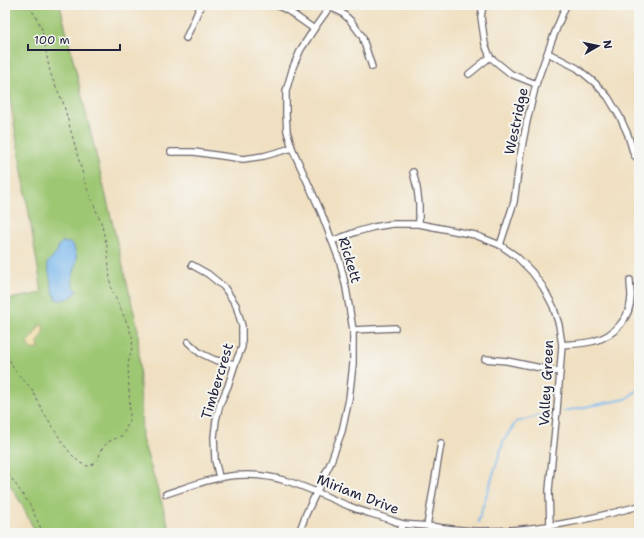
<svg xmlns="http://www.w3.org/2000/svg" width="644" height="538" viewBox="0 0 644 538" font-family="'Shantell Sans',sans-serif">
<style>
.green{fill:#9ec773;stroke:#607457}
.sand{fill:#eeda9e;stroke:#887e6c}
.water{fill:#79b7ec;stroke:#4e6c94}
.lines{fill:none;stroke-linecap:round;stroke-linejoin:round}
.stream{stroke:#79b7ec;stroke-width:2}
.street-casing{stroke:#6a646a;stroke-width:8}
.path{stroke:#6a646a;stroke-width:1;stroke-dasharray:3 3;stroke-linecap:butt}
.street{stroke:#fff;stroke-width:5.5}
.labels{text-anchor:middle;stroke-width:4;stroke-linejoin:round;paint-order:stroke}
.street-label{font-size:14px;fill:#22223b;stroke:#f6f6f2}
</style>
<rect width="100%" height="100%" fill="#f6f6f2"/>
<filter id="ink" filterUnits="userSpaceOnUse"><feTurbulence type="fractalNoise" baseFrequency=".025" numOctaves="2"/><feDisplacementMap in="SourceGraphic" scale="8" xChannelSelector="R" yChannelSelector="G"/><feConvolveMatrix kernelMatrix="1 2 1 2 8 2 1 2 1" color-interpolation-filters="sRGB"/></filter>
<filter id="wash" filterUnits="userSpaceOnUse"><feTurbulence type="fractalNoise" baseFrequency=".012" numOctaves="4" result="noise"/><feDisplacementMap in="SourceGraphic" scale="16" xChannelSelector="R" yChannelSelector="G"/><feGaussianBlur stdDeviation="0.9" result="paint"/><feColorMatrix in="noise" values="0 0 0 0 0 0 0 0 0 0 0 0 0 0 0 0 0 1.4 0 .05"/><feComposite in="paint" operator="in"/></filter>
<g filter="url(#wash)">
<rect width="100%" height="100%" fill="#f0e0c1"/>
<polygon class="green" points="5,5 60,5 138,329 142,438 171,533 36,533 21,503 5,477 5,300 42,293 5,68"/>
<path class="sand" d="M40,325L43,326L44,328L41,338L38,342L39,348C34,352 28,348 27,342L32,337Z"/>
<path class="water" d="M64,241L66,244L69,242L74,247L77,258L75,269L72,278L73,286L77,291C73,298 64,300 57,300L53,293L47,263L57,253C58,248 58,244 64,241Z"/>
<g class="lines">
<g class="stream">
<polyline points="564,411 626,399 639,389"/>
<polyline points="478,522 504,440 516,422 546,414"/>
</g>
</g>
</g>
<g filter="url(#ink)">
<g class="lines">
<defs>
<g id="street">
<polyline points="276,5 287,10 314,29"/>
<polyline points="483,5 481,17 485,44 490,57 511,74 536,84"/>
<polyline points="330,7 341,12 350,20 362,36 372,67"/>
<polyline points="186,38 201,5"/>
<polyline points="548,53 577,68 595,83 608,97 620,117 628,135 634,155 639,160"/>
<polyline points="469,74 490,57"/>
<polyline points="171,152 194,152 243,159 264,156 292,148"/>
<polyline points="413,172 417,188 419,204 419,224"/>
<polyline points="332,241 356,232 374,227 392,224 419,224 475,235 500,245 516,256 532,272 543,287 553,306 559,325 562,345 557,410 549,490 550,526"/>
<polyline points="500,245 514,202 520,157 527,121 536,84 552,40 566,5"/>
<polyline points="192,265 208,274 224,287 236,305 242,326 242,347 235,364 228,386 220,404 216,420 214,437 215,460 219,477"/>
<polyline points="353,330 395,328"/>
<polyline points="188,342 200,353 215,360 235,364"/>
<path d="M562,345C572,344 584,344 594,341C614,336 631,318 631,296C631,291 630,285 630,280"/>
<polyline points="485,359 507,361 560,372"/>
<polyline points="638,459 639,467"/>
<path d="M166,494C191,486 217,475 245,475C286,474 317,494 354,508C363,512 373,514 382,517C389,519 396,522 403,524C411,525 419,525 427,526C446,528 465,531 484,531C537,531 588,520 639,506"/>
<polyline points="427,526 441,443"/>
<polyline points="299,533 306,514 330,464 342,431 349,399 353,364 353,330 346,288 340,262 321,212 292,148 287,131 286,115 286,91 293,67 301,49 314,29 331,5"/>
<polyline points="400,533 402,524"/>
</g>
</defs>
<use href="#street" class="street-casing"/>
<g class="path">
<polyline points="5,349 14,370 32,389 41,408 64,445 72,455 80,463 87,466 92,465 98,460 101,450 108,442 123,435 128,424 130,416 128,364 132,348 133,339 127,323 111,288 110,280 109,267 107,247 101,222 86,186 63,102 52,78 49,68 42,29 37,19 29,5"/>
<polyline points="5,469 30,505 43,533"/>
</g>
<use href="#street" class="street"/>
</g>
</g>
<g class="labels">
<g class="street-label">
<text transform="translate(516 121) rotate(-78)" y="5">Westridge</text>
<text transform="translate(350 260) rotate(73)" y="5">Rickett</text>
<text transform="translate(217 381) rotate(-73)" y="5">Timbercrest</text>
<text transform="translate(546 383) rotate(-87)" y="5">Valley Green</text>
<text transform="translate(358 494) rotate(21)" y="5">Miriam Drive</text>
</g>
</g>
<rect width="644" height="538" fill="none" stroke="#f6f6f2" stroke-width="20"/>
<g transform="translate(598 46) rotate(81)" stroke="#f6f6f2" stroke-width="3" paint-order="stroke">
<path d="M0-3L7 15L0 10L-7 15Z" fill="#22223b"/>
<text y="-6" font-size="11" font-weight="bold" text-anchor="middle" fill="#22223b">N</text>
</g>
<path d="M28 44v6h92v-6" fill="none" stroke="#22223b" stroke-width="2"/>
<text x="34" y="44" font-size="12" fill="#22223b" stroke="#f6f6f2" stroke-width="3" paint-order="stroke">100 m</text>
</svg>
